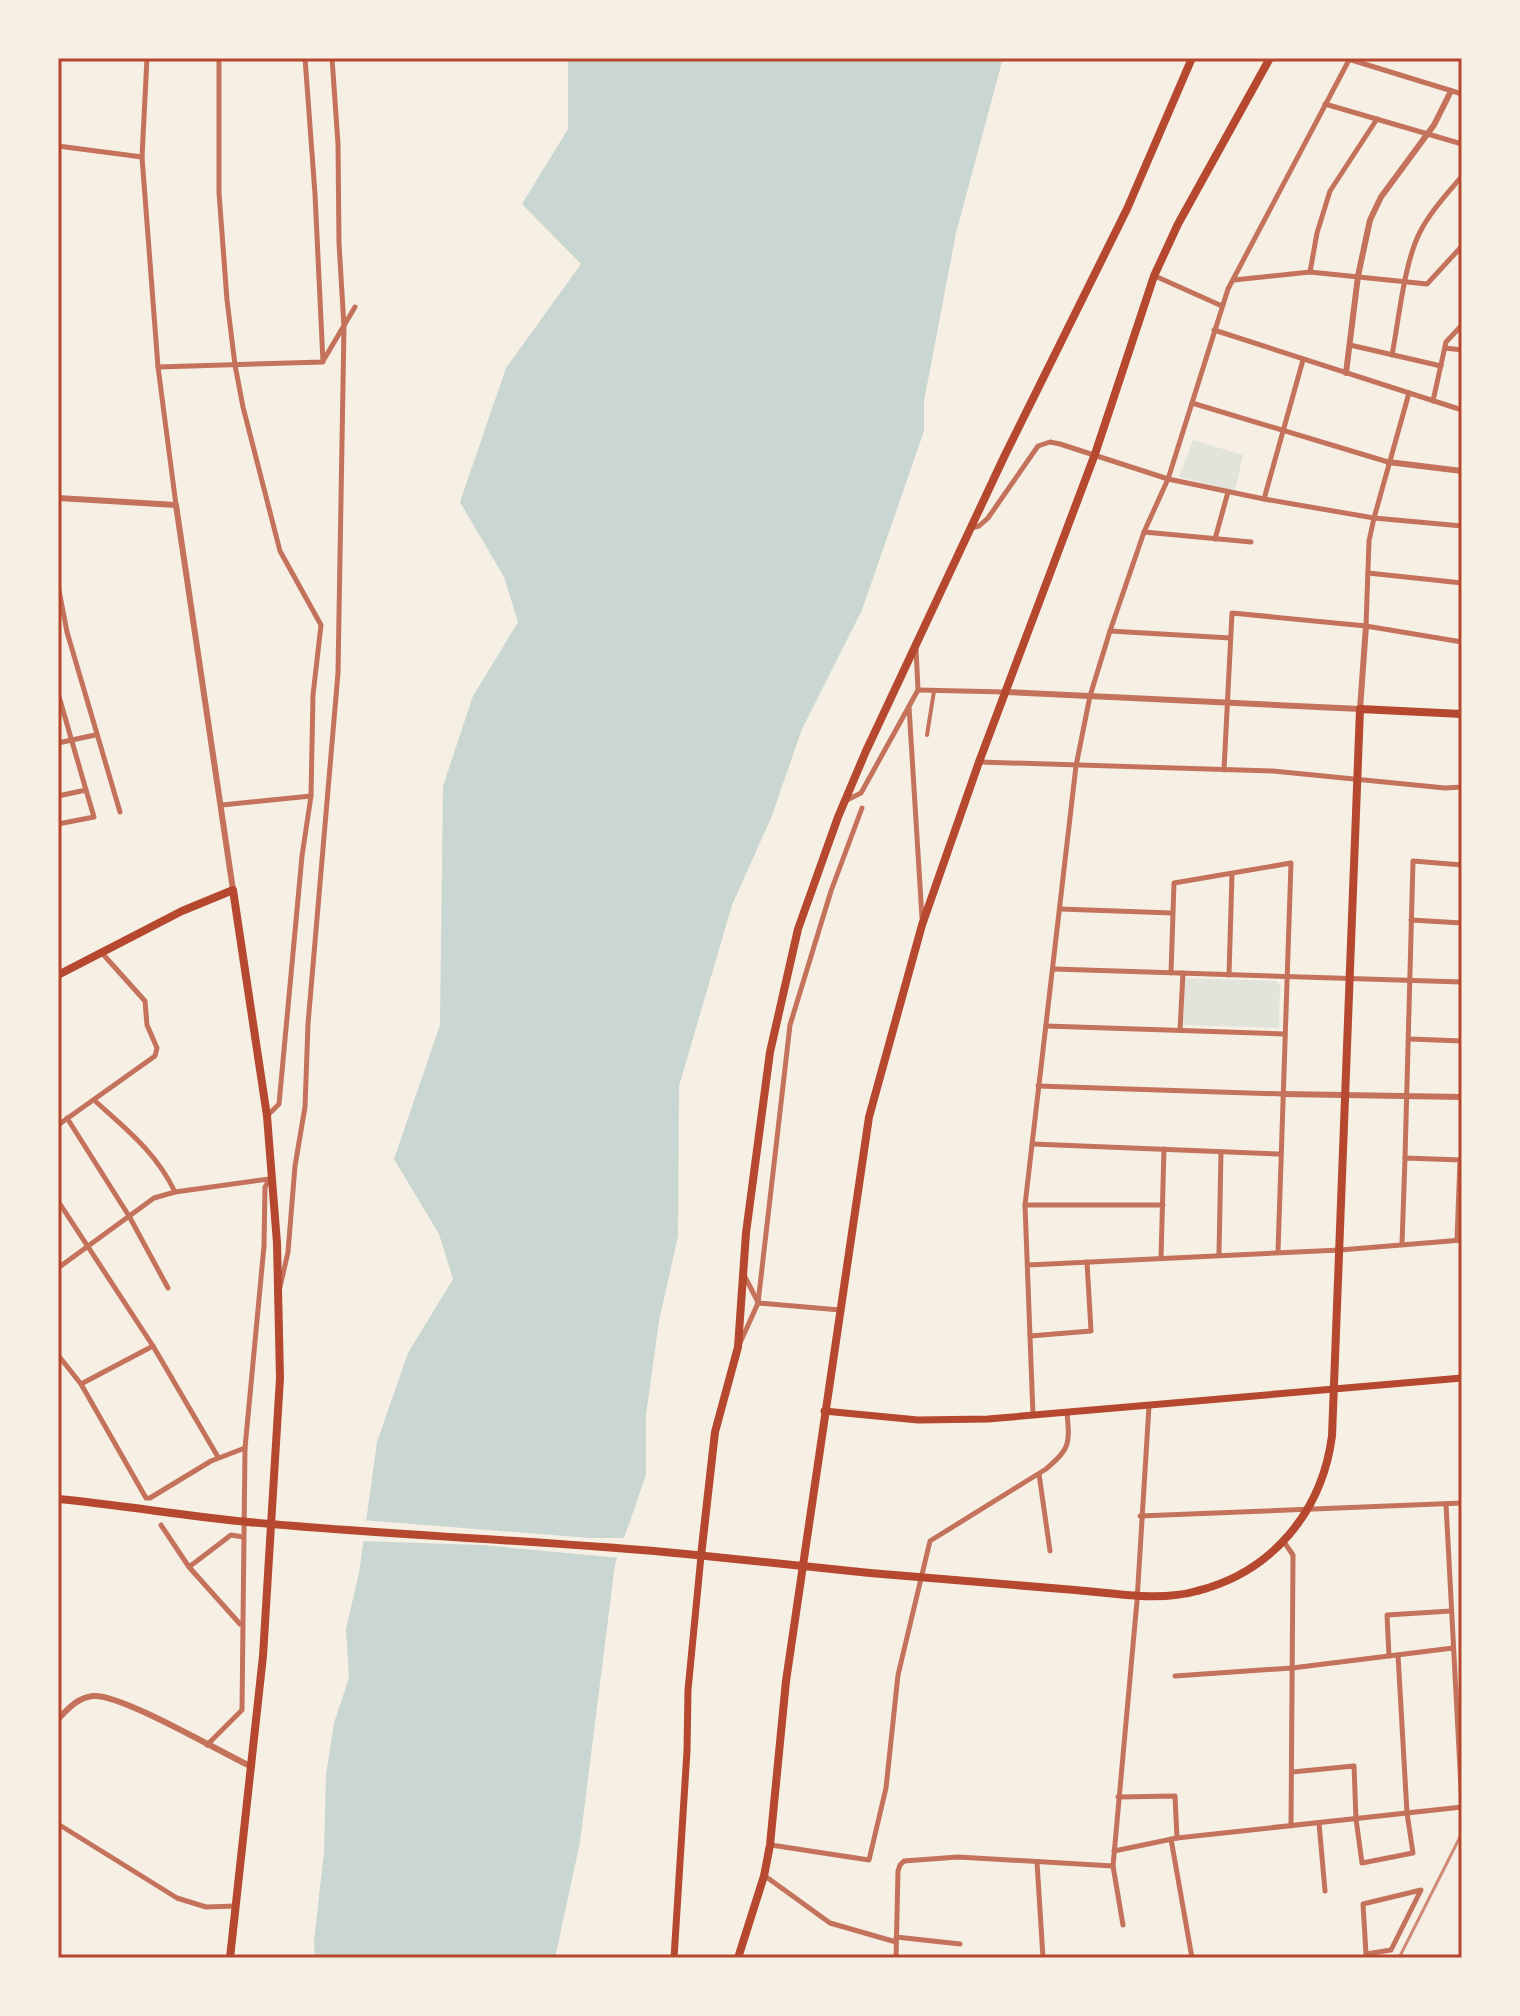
<svg xmlns="http://www.w3.org/2000/svg" width="1520" height="2016" viewBox="0 0 1520 2016" font-family="Arial,sans-serif">
<style>
.green{fill:#e2e4dc}
.water{fill:#c9d6d2}
.pier{fill:#f6efe4}
.lines{fill:none;stroke-linecap:round;stroke-linejoin:round}
.pedestrian{stroke:#c5725c;stroke-width:4}
.minor{stroke:#c5725c;stroke-width:5}
.tertiary{stroke:#c5725c;stroke-width:6}
.secondary{stroke:#b5482f;stroke-width:7}
.primary{stroke:#b5482f;stroke-width:8}
.trunk{stroke:#b5482f;stroke-width:8}
.rail{stroke:#cf8b77;stroke-width:3}
.neatline{fill:none;stroke:#b5482f;stroke-width:3}
</style>
<rect width="100%" height="100%" fill="#f6efe4"/>
<g class="green">
<polygon points="1193,440 1243,455 1235,491 1179,477"/>
<polygon points="1185,978 1276,981 1280,985 1279,1028 1183,1025"/>
</g>
<polygon class="water" points="568,58 1003,58 956,233 924,401 924,431 862,610 802,729 771,818 732,905 679,1086 678,1236 659,1321 646,1415 646,1475 615,1564 580,1842 555,1958 315,1958 314,1941 324,1852 326,1774 334,1723 349,1678 346,1629 359,1573 377,1442 408,1353 453,1279 439,1234 394,1159 440,1025 443,786 473,696 518,622 504,577 460,502 506,368 581,264 522,204 568,129"/>
<polygon class="pier" points="362,1520 589,1538 628,1538 621,1558 482,1545 359,1541"/>
<g class="lines">
<polyline class="pedestrian" points="927,735 934,691"/>
<g class="minor">
<polyline points="147,58 142,157 158,367 176,505"/>
<polyline points="219,58 219,193 227,300 235,365 243,407 280,551 321,625 313,695 311,796 302,856 279,1104 268,1115"/>
<polyline points="1345,58 1462,94"/>
<polyline points="1325,104 1462,144"/>
<polyline points="58,146 142,157"/>
<polyline points="1310,272 1317,233 1330,191 1377,119"/>
<polyline points="1155,276 1222,306"/>
<polyline points="1234,280 1310,272 1427,284 1462,246"/>
<polyline points="1214,330 1462,410"/>
<polyline points="1350,345 1441,366"/>
<polyline points="1445,348 1462,350"/>
<path d="M1392,355C1399,319 1404,263 1420,232C1431,211 1447,194 1462,176"/>
<polyline points="323,361 355,307"/>
<polyline points="158,367 323,362 315,194 305,58"/>
<polyline points="1433,401 1446,342 1462,325"/>
<polyline points="1192,403 1388,462"/>
<polyline points="1264,499 1303,360"/>
<polyline points="971,528 979,526 988,518 1038,446 1050,442 1060,444 1168,479 1264,499 1374,518 1462,526"/>
<polyline points="1144,532 1251,542"/>
<polyline points="1215,539 1228,492"/>
<polyline points="1368,573 1462,583"/>
<polyline points="58,585 67,632 120,812"/>
<polyline points="1366,626 1369,541 1374,518 1409,393"/>
<polyline points="1110,631 1230,638"/>
<polyline points="918,690 1005,692"/>
<polyline points="58,693 86,790 58,796"/>
<polyline points="909,707 922,918"/>
<polyline points="58,743 95,735"/>
<polyline points="980,762 1273,771 1445,788 1462,787"/>
<polyline points="1224,770 1232,613 1366,626 1462,642"/>
<polyline points="845,801 861,793 918,690 916,648"/>
<polyline points="222,805 311,796"/>
<polyline points="58,824 94,817 86,790"/>
<polyline points="1060,909 1172,913"/>
<polyline points="1411,920 1462,923"/>
<polyline points="1054,969 1462,982"/>
<polyline points="1171,973 1174,883 1291,863 1278,1252"/>
<polyline points="1229,975 1232,874"/>
<polyline points="1046,1026 1284,1034"/>
<polyline points="1180,1030 1183,973"/>
<polyline points="1410,1039 1462,1041"/>
<polyline points="1038,1086 1283,1094"/>
<path d="M94,1100C126,1129 156,1152 175,1192"/>
<polyline points="67,1118 129,1216 168,1288"/>
<polyline points="58,1125 155,1056 157,1048 147,1025 145,1001 101,952"/>
<polyline points="1033,1144 1279,1154"/>
<polyline points="1405,1158 1413,861 1462,865"/>
<polyline points="58,1201 153,1346 218,1457"/>
<polyline points="1025,1205 1163,1205"/>
<polyline points="1457,1240 1460,1160"/>
<polyline points="1402,1244 1405,1158 1462,1160"/>
<polyline points="1219,1254 1221,1152"/>
<polyline points="1161,1258 1164,1149"/>
<polyline points="1028,1265 1340,1250 1462,1240"/>
<polyline points="58,1268 154,1198 175,1192 269,1179"/>
<polyline points="744,1275 758,1302"/>
<polyline points="280,1287 288,1252 295,1166 305,1107 308,1024 338,673 344,327 339,243 338,144 332,58"/>
<polyline points="758,1303 840,1310"/>
<polyline points="1030,1336 1091,1331 1087,1262"/>
<polyline points="740,1343 758,1303 790,1025 831,891 862,808"/>
<polyline points="58,1355 81,1384 146,1498 150,1498 211,1461 245,1448"/>
<polyline points="81,1384 153,1346"/>
<polyline points="1033,1415 1025,1205 1076,766 1090,696 1110,631 1144,532 1168,479 1228,289 1349,60"/>
<polyline points="1039,1474 1050,1551"/>
<polyline points="1140,1516 1462,1503"/>
<polyline points="161,1525 189,1567 240,1624"/>
<polyline points="1284,1542 1293,1555 1291,1826"/>
<polyline points="189,1567 231,1535 243,1537"/>
<polyline points="1389,1656 1387,1615 1451,1611"/>
<polyline points="1175,1676 1292,1668 1453,1648"/>
<polyline points="207,1745 242,1710 245,1448 264,1246 265,1187 270,1179"/>
<polyline points="1292,1772 1354,1766 1356,1819 1362,1863 1413,1853 1407,1813 1398,1655"/>
<polyline points="1118,1797 1175,1796 1177,1838"/>
<polyline points="1319,1823 1325,1891"/>
<polyline points="58,1824 177,1898 206,1907 235,1906"/>
<polyline points="1171,1839 1192,1958"/>
<path d="M771,1845L869,1860L886,1788L898,1675L930,1541L1046,1469C1070,1449 1070,1444 1067,1413"/>
<polyline points="1114,1851 1177,1838 1462,1807 1446,1504"/>
<polyline points="1037,1862 1043,1958"/>
<polyline points="765,1876 830,1923 896,1942"/>
<polyline points="1123,1925 1113,1866 1137,1601 1149,1406"/>
<polyline points="896,1937 960,1944"/>
<polyline points="1366,1954 1391,1950 1421,1890 1363,1904 1366,1954 1366,1958"/>
<polyline points="896,1958 898,1871 900,1865 904,1861 958,1857 1113,1866"/>
</g>
<g class="tertiary">
<polyline points="1346,373 1358,276 1370,220 1381,197 1434,125 1451,91"/>
<polyline points="1388,462 1462,471"/>
<polyline points="58,498 176,505 233,890"/>
<polyline points="1006,692 1360,709 1366,626"/>
<polyline points="1283,1094 1462,1097"/>
<path d="M58,1719C69,1708 77,1698 93,1696C120,1693 222,1753 252,1767"/>
</g>
<g class="secondary">
<polyline points="824,1411 918,1420 988,1419 1462,1378"/>
<polyline points="674,1958 687,1751 688,1690 701,1556"/>
</g>
<g class="primary">
<polyline points="58,975 182,911 233,890 267,1116 277,1243 280,1378 263,1656 230,1958"/>
<path d="M58,1499C122,1505 185,1516 248,1522C394,1536 540,1540 686,1554C747,1560 808,1567 870,1573C938,1579 1006,1584 1075,1590C1114,1593 1159,1602 1197,1591C1272,1572 1322,1512 1332,1436L1360,709L1462,714"/>
<polyline points="701,1556 715,1432 738,1347 746,1233 770,1052 798,929 838,817 866,751 1004,457 1127,209 1192,58"/>
</g>
<polyline class="trunk" points="738,1958 764,1876 770,1845 786,1681 869,1117 922,925 979,762 1095,454 1154,276 1178,224 1270,58"/>
<polyline class="rail" points="1399,1958 1462,1833"/>
</g>
<rect width="1520" height="2016" fill="none" stroke="#f6efe4" stroke-width="120"/>
<rect x="60" y="60" width="1400" height="1896" class="neatline"/>
</svg>
